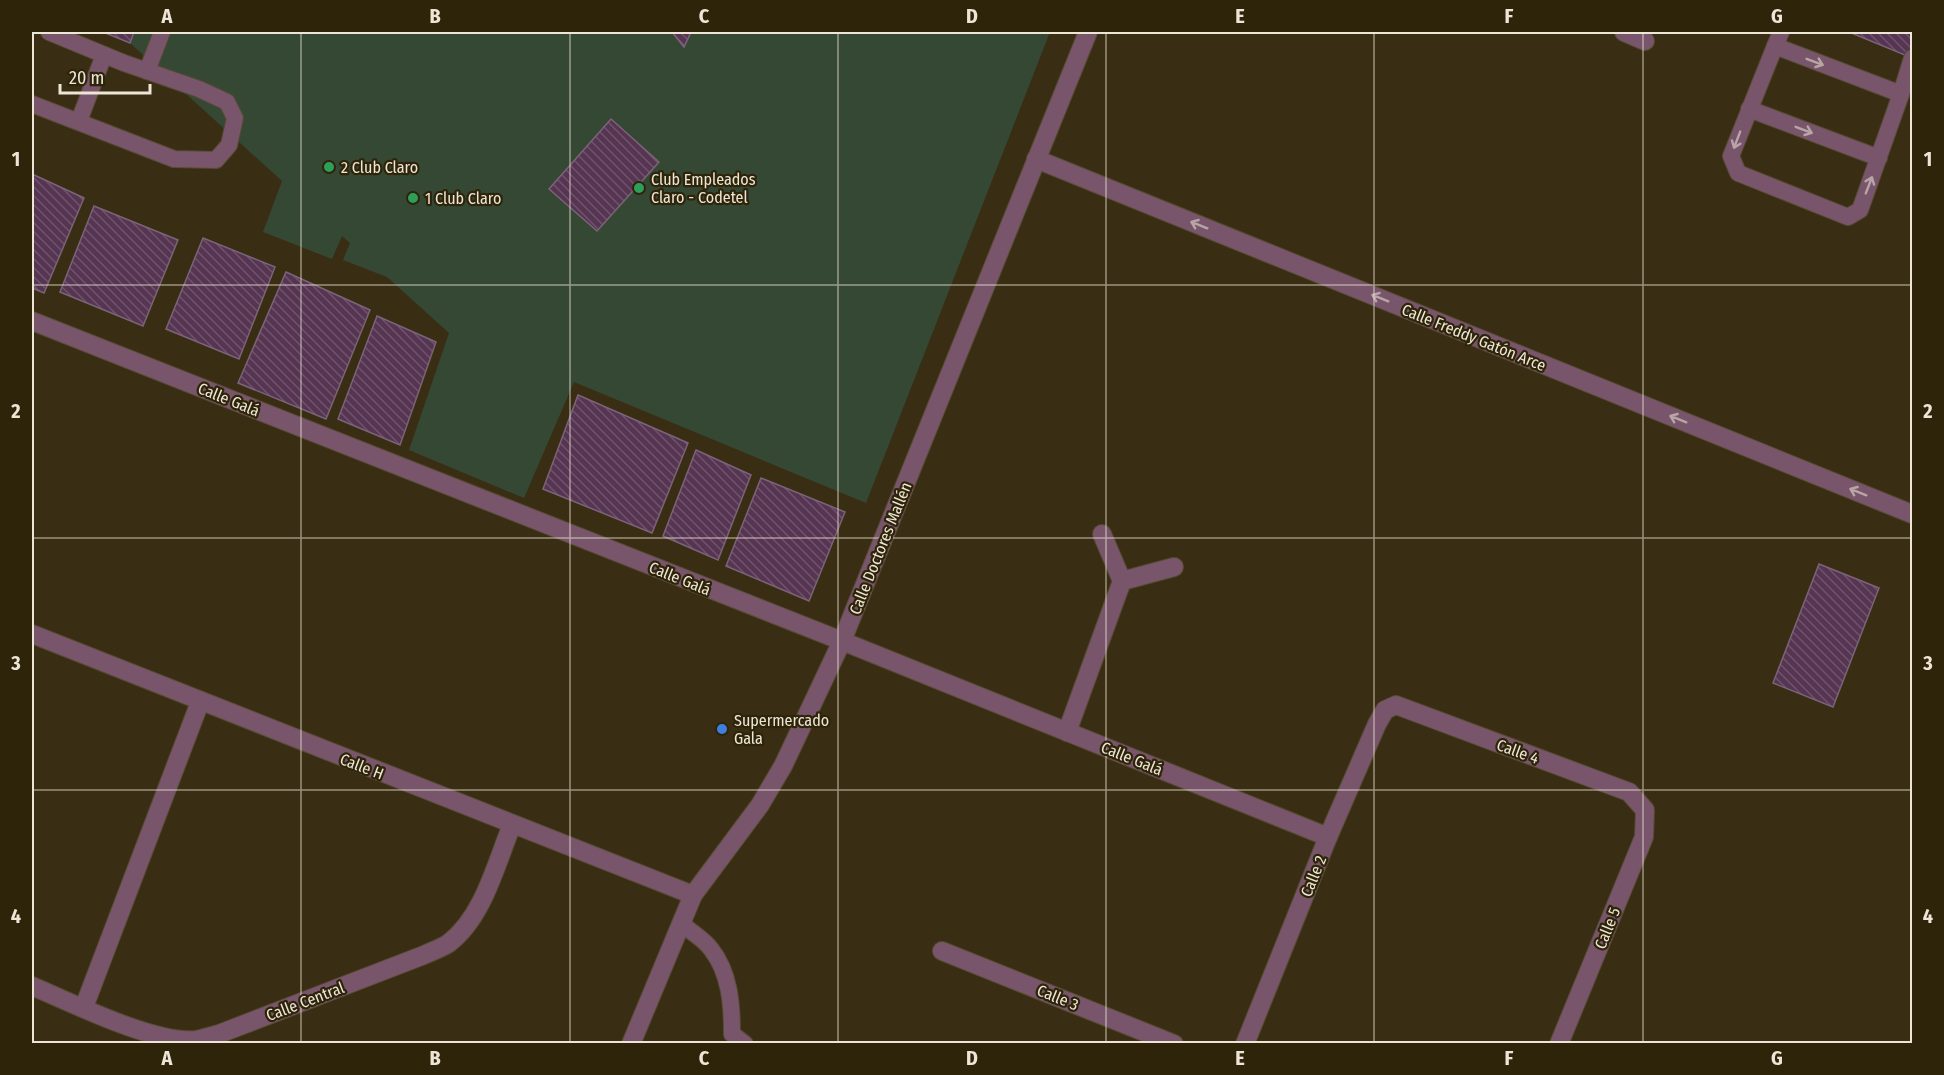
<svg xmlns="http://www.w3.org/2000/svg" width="1944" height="1075" viewBox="0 0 1944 1075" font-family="'Fira Sans Condensed',sans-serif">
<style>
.garden{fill:#354834}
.building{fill:url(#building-back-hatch);stroke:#7b6378;stroke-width:1.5}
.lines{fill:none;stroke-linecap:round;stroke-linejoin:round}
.lane-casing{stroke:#564b32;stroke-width:18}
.street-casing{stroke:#564b32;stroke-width:20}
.lane{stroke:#78556b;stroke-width:16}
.street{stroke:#78556b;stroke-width:18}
.oneway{stroke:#b8a5a6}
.grid{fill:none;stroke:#ede6d6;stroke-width:1.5;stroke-opacity:0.55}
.leisure-dot{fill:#2e9e5b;stroke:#2e2409;stroke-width:2}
.shop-dot{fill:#3f7fe0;stroke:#2e2409;stroke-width:2}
.labels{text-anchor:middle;stroke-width:4.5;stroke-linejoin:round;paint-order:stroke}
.poi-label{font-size:16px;fill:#ede6d6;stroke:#2e2409;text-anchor:start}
.street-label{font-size:16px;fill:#ede6d6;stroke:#2e2409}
.neatline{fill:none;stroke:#ede6d6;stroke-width:2}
.grid-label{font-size:20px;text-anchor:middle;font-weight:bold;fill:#ede6d6}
</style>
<defs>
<pattern id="building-back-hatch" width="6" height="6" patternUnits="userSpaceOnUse" patternTransform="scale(1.5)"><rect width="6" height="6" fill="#563553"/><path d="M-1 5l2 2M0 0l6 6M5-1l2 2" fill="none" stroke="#6f526b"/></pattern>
</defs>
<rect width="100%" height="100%" fill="#392e13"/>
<polygon class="garden" points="134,32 1050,32 866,503 574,382 524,498 409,450 449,333 387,277 343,260 350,243 342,236 332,259 263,232 282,181 130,43"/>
<g class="building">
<polygon points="103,32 134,32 130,43"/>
<polygon points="672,32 691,32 684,47"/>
<polygon points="1849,32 1912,32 1912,58"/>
<polygon points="611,119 659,162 597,231 549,189"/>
<polygon points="32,174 84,198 44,293 32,288"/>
<polygon points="94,206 178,240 143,326 60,292"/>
<polygon points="203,238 275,267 239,359 166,329"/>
<polygon points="286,272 370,310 326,419 238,383"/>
<polygon points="377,316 436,342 400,445 338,419"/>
<polygon points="578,395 688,443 652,533 543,489"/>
<polygon points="696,450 751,475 718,560 663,536"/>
<polygon points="761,478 845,512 809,601 726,566"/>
<polygon points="1819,564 1879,588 1833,707 1773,683"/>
</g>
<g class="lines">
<defs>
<g id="lane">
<polyline points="1781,32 1775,46 1901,94 1912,58"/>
<polyline points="1775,46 1731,156 1738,173 1848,217 1860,210 1901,94"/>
<polyline points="147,71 162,32"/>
<polyline points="32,104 174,159 216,160 229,145 235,118 227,102 199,89 124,63 49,32"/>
<polyline points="1749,109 1879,158"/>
<polyline points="79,121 104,55"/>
<path d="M682,924C691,932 704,939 711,949C730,973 732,1005 732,1034L745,1044"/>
</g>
<g id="street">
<polyline points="1624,32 1645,41"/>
<polyline points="1036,159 1912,514"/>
<polyline points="32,321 842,641 1328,837"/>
<polyline points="1122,581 1174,567"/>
<polyline points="32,634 693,895"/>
<polyline points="1067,732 1122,581 1102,534"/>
<polyline points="942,951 1174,1044"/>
<path d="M32,986C72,1003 154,1044 196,1040C203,1039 212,1036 219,1034L424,955C432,951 442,948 449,943C484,916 496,863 512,825"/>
<polyline points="84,1007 200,702"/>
<polyline points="631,1044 693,895 760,805 783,766 842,641 1088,32"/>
<polyline points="1245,1044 1328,837 1377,724 1385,710 1396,705 1629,792 1645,810 1644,837 1559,1044"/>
</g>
</defs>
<use href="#lane" class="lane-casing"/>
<use href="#street" class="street-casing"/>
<use href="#lane" class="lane"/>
<use href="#street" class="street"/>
</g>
<defs><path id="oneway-shaft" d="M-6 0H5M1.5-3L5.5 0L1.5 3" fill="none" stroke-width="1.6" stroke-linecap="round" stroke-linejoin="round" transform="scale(1.5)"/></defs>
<g class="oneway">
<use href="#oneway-shaft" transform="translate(1815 62) rotate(21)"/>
<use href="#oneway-shaft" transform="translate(1804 130) rotate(21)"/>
<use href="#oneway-shaft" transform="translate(1737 140) rotate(111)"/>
<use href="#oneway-shaft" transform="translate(1869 185) rotate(-69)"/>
<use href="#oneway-shaft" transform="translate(1199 225) rotate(-158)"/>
<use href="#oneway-shaft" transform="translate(1380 298) rotate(-158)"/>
<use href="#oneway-shaft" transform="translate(1678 419) rotate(-158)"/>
<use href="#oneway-shaft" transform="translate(1858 492) rotate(-158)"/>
</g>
<path class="grid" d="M301,32V1044M570,32V1044M838,32V1044M1106,32V1044M1374,32V1044M1643,32V1044M32,285H1912M32,538H1912M32,790H1912"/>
<g class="leisure-dot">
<circle cx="329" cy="167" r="6"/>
<circle cx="639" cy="188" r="6"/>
<circle cx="413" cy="198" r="6"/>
</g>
<circle class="shop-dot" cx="722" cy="729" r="6"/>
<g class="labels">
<g class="poi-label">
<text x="341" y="173">2 Club Claro</text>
<text x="651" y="185">Club Empleados<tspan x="651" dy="18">Claro - Codetel</tspan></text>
<text x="425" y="204">1 Club Claro</text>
<text x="734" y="726">Supermercado<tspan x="734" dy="18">Gala</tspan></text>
</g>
<g class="street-label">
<text transform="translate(1474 337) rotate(22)" y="6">Calle Freddy Gatón Arce</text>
<text transform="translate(229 399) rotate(22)" y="6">Calle Galá</text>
<text transform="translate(880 548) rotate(-68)" y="6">Calle Doctores Mallén</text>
<text transform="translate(680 578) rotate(22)" y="6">Calle Galá</text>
<text transform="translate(1518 751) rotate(20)" y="6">Calle 4</text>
<text transform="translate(1132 758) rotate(22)" y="6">Calle Galá</text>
<text transform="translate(362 766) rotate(21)" y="6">Calle H</text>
<text transform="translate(1313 876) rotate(-68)" y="6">Calle 2</text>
<text transform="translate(1607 928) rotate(-68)" y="6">Calle 5</text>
<text transform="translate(1058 997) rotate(22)" y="6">Calle 3</text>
<text transform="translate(305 1001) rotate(-21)" y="6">Calle Central</text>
</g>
</g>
<rect width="1944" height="1075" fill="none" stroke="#2e2409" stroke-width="66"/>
<path d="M60 84v9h90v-9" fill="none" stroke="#ede6d6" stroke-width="3"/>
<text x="69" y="84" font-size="18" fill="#ede6d6" stroke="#2e2409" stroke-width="4.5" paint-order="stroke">20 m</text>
<rect x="33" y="33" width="1878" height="1009" class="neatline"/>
<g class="grid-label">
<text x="167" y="23">A</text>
<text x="435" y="23">B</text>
<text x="704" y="23">C</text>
<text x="972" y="23">D</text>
<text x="1240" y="23">E</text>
<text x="1509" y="23">F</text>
<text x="1777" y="23">G</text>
<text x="16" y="166">1</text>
<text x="1928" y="166">1</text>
<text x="16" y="418">2</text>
<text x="1928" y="418">2</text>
<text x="16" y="670">3</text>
<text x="1928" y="670">3</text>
<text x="16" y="923">4</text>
<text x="1928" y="923">4</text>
<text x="167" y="1065">A</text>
<text x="435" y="1065">B</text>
<text x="704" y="1065">C</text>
<text x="972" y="1065">D</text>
<text x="1240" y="1065">E</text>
<text x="1509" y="1065">F</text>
<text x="1777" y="1065">G</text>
</g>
</svg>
